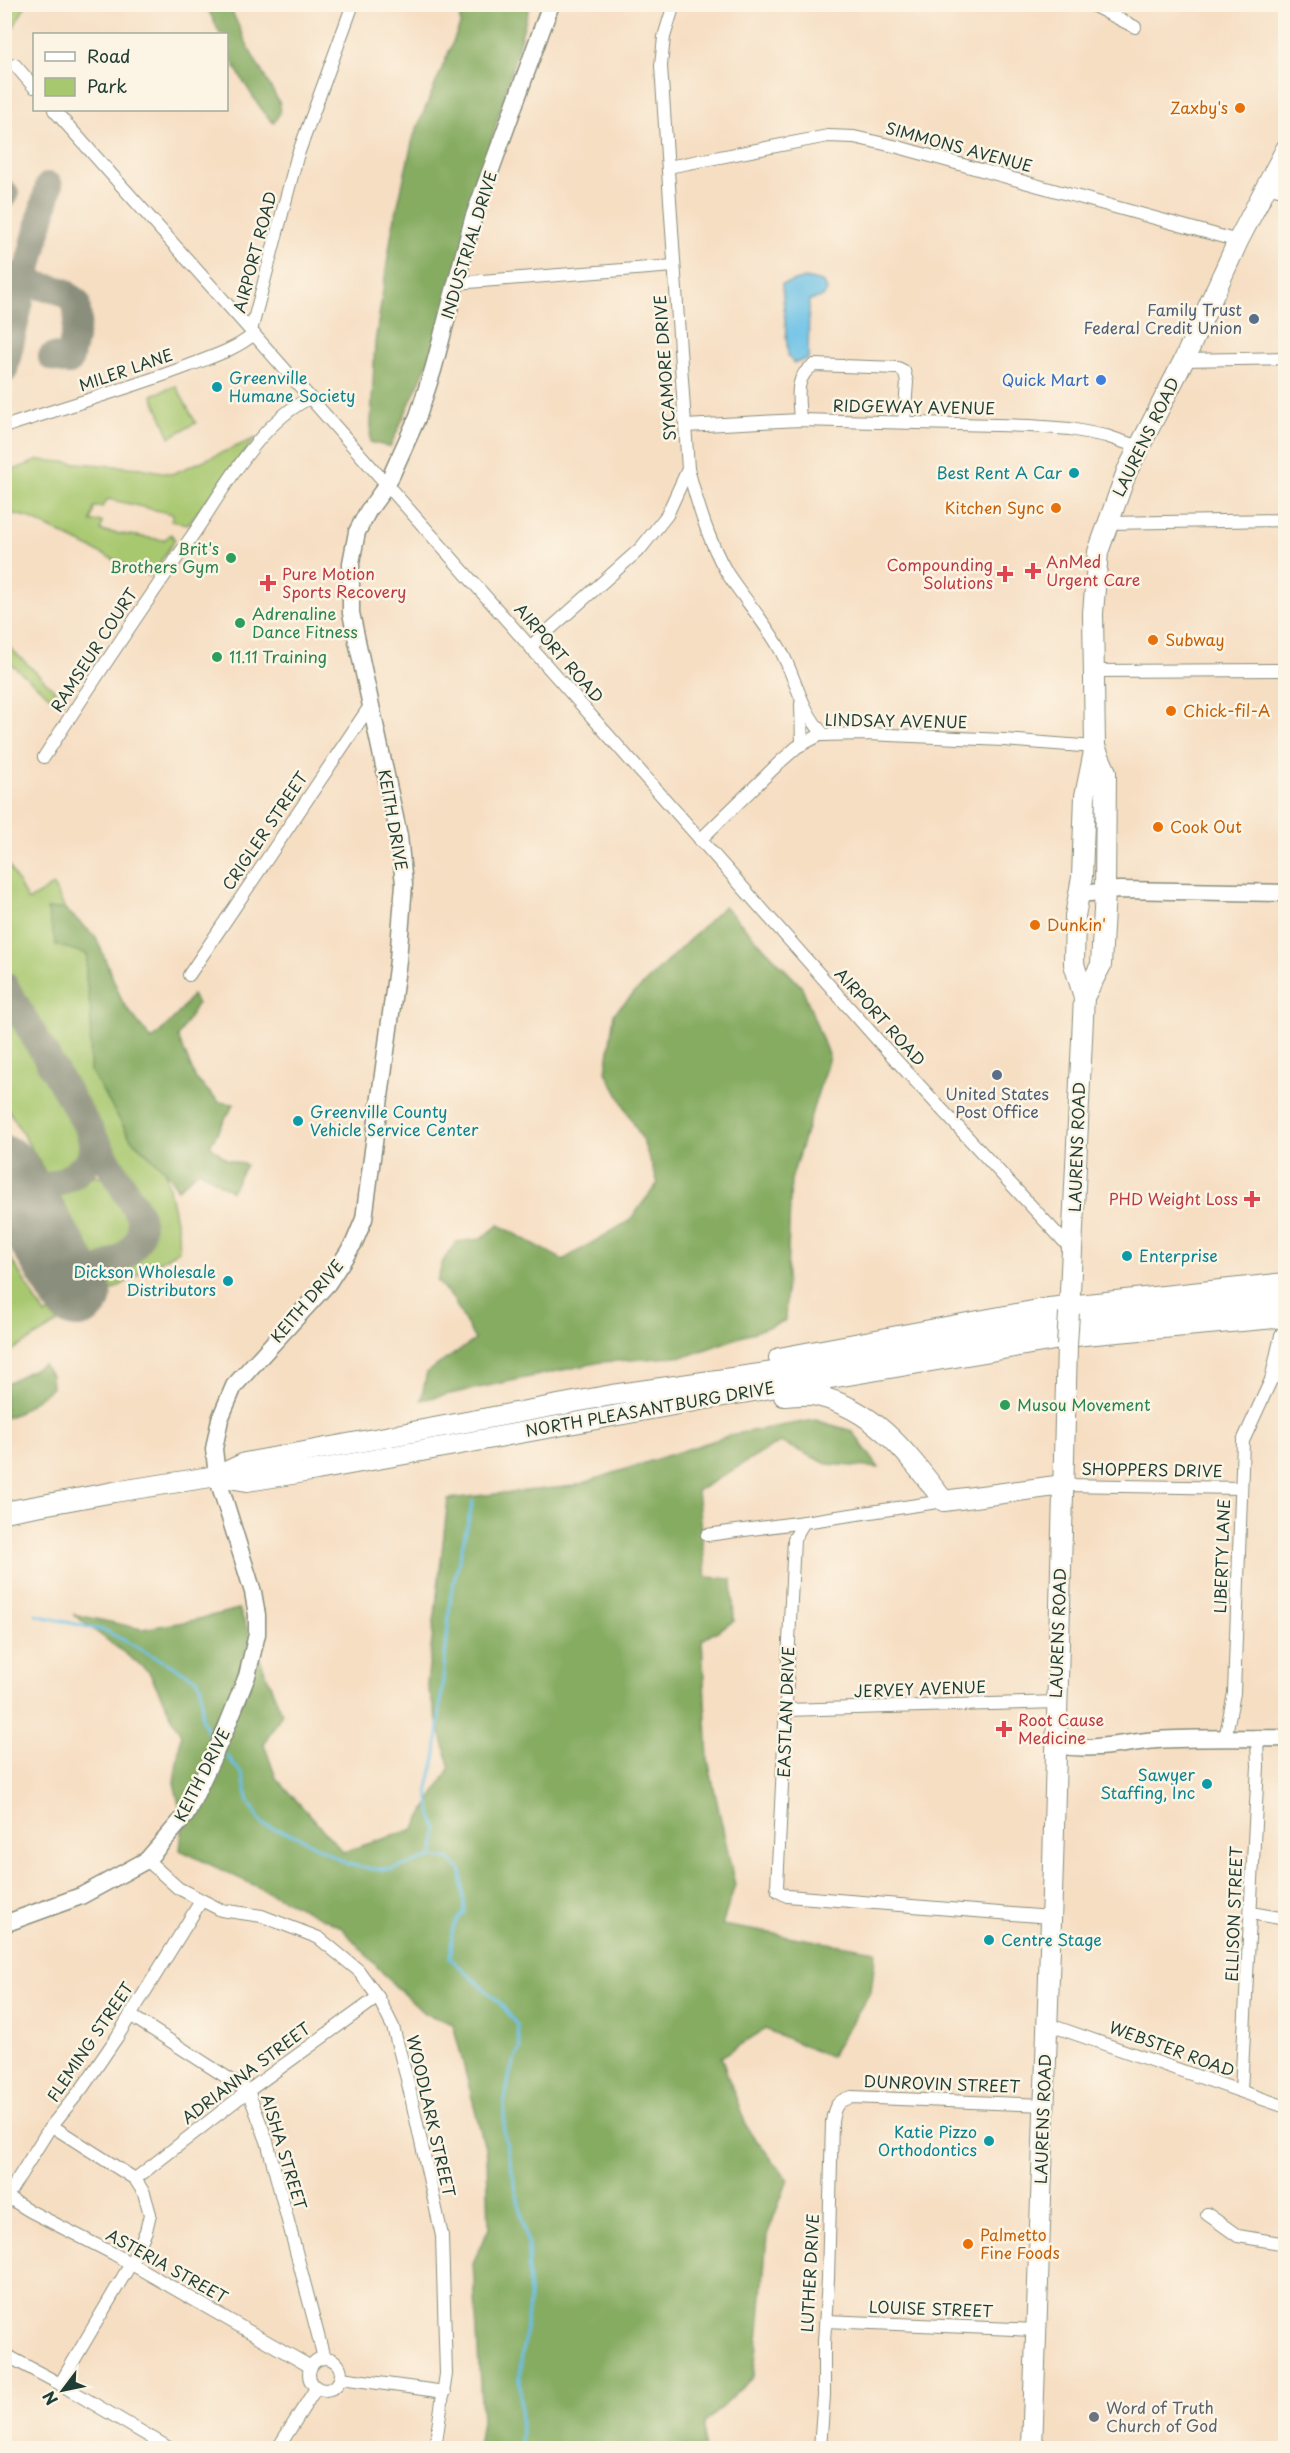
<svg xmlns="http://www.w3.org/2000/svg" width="1290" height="2453" viewBox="0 0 1290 2453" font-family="'Playpen Sans',sans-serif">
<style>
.green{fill:#a8c870;stroke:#648252;stroke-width:1.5}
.forest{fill:#86ac62;stroke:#52744b;stroke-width:1.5}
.water{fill:#6ac1e7;stroke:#447f8e;stroke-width:1.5}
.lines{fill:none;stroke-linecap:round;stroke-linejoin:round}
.stream{stroke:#6ac1e7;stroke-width:3}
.taxiway{stroke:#8a8e7c;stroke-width:28}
.runway{stroke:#8a8e7c;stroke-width:70}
.street-casing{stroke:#8a8e7c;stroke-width:14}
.secondary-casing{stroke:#8a8e7c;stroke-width:19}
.primary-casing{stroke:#8a8e7c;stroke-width:22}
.street{stroke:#fff;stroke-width:12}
.secondary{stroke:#fff;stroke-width:16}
.primary{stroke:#fff;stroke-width:20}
.primary-bridge-casing{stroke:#8a8e7c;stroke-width:22;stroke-linecap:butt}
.primary-bridge{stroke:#fff;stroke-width:20}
.food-dot{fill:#e8710a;stroke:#fcf5e5;stroke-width:2}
.service-dot{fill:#5c6f8a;stroke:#fcf5e5;stroke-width:2}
.shop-dot{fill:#3f7fe0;stroke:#fcf5e5;stroke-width:2}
.culture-dot{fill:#0f9aa8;stroke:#fcf5e5;stroke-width:2}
.leisure-dot{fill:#2e9e5b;stroke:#fcf5e5;stroke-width:2}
.health-dot{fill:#e0444e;stroke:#fcf5e5;stroke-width:2}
.worship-dot{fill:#6b7280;stroke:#fcf5e5;stroke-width:2}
.labels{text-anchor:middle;stroke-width:5;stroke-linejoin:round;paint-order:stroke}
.food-label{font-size:16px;fill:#c56008;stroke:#fcf5e5;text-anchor:start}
.street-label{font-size:16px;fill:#1f3d34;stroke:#fcf5e5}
.service-label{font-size:16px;fill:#4e5e75;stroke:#fcf5e5;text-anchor:end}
.culture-label{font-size:16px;fill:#0d838f;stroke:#fcf5e5;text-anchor:start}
.shop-label{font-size:16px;fill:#366cbe;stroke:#fcf5e5;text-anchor:end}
.leisure-label{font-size:16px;fill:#27864d;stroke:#fcf5e5;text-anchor:start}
.health-label{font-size:16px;fill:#be3a42;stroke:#fcf5e5;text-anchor:start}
.worship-label{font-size:16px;fill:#5b616d;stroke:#fcf5e5;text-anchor:start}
</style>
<rect width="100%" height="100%" fill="#fcf5e5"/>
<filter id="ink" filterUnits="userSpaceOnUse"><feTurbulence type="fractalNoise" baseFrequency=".0167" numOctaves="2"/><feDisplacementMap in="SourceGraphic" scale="12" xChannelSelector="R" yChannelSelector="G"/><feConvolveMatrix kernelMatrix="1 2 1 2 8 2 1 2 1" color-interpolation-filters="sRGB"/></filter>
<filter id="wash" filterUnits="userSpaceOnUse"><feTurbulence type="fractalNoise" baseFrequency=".008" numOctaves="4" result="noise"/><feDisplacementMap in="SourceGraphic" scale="24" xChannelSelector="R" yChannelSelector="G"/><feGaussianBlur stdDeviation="1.35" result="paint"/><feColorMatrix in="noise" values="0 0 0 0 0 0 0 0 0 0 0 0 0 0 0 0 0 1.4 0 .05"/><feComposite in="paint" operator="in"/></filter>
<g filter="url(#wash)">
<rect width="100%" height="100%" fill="#f6dec3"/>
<g class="green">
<polygon points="4,5 26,5 13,28 5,20"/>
<polygon points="176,386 196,423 170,437 152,395"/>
<polygon points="256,438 188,524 171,521 173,514 108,499 102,507 94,507 91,522 102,521 101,531 164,540 171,534 175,540 151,576 137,571 27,517 5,512 5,473 39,460 140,468 172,474"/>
<polygon points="5,643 64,699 60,705 5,659"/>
<path d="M5,858L28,901L53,885L65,909H47L87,954L86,977L91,1013V1070L131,1139L165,1170L178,1230L179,1250L5,1355L4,1247L45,1315L138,1257C149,1243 152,1233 150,1215L5,968Z"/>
<path d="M4,1005L83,1141C80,1161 66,1170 48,1177L5,1104Z"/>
<path d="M96,1175C108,1180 115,1190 121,1202C137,1235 129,1246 96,1259L59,1196C70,1184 81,1180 96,1175Z"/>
</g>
<g class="forest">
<path d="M206,5H229L249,49L280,104V112L274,123C262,114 232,65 227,49C226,45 226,39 226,34H220Z"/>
<polygon points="460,5 530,5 493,135 452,309 390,447 370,442 375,343 392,231 413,138 460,25"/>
<polygon points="724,906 802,987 829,1057 791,1180 785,1321 687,1356 601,1362 421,1400 427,1372 475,1340 453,1299 437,1281 443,1261 456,1242 480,1239 499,1225 563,1260 629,1221 658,1183 643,1141 606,1072 614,1013"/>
<polygon points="47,909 65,909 96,937 123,1003 152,1040 178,1014 192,995 197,1004 178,1037 196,1079 219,1102 234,1104 210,1145 226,1159 246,1165 231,1191 199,1170 178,1189 165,1170 131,1139 90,1070 91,1013 86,977 87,954 56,945"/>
<polygon points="43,1364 51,1375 52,1388 18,1413 5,1418 5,1384"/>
<polygon points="815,1420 852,1431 879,1468 827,1464 780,1442 697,1491 706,1577 732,1579 734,1621 702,1640 708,1760 735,1885 722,1925 876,1951 871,1991 830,2057 765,2029 721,2057 747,2128 788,2180 767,2235 759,2331 753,2377 704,2424 704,2448 478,2448 482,2420 473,2263 489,2228 487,2156 453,2024 424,2013 394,1985 341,1927 180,1850 183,1820 174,1783 181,1735 149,1672 73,1614 142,1629 190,1621 239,1609 282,1713 264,1744 276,1778 343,1852 414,1829 450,1767 427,1684 448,1499 574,1486 734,1434"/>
</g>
<polygon class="water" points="805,278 822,282 827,290 823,297 809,300 808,359 794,363 788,357 782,284"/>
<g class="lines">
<g class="stream">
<path d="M473,1501L451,1594L436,1754L428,1788L430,1809L437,1830L433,1857L449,1859L461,1870L465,1912C445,1930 455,1935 450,1958L499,2002L517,2025L520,2048L510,2073L504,2105V2133L528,2247L529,2304L520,2369L521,2448"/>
<polyline points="36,1615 106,1631 197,1679 201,1687 202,1719 210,1737"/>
<polyline points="227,1756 242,1774 249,1802 263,1825 297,1836 348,1864 370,1869 392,1869 433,1857"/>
</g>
<g class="taxiway">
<polyline points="4,194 5,194"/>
<polyline points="4,278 62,291 76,302 78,320 69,361 52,357"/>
<polyline points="4,278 19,277 28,269 49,186"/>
<polyline points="4,278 17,288 20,301 4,370"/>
<path d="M4,985L140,1216C141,1226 142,1234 136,1243C126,1260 95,1276 75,1271C67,1270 62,1264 56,1258"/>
<path d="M5,1172C10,1178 15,1184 23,1187C43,1194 84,1175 91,1155C94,1145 91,1136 88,1127"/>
</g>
<polyline class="runway" points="4,1171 77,1293"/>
</g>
</g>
<g filter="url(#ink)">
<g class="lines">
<defs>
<g id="street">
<polyline points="353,4 297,157 251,331 882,1045 1072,1250"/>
<path d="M674,4L664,37L661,66L688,469C698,505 708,540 727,573C744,599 765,622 780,649C796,678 800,709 824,735"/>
<polyline points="1090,4 1135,27"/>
<polyline points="15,65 34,87"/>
<polyline points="54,110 251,331"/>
<polyline points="668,167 828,136 854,137 898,147 1238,241"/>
<polyline points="1267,186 1286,191"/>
<polyline points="456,283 674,266"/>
<polyline points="1184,360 1286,358"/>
<path d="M800,420C799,399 793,377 814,365L898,368L904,371L907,382L904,422"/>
<polyline points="685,426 800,420 1030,426 1070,429 1106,436 1139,447"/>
<path d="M4,427C66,406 128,389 188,366C211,357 235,350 254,334"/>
<polyline points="1108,523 1286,520"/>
<polyline points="531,646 641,548 667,515 688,469"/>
<polyline points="1092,671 1286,670"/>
<polyline points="801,704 802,744"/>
<path d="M44,757C92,683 141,609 192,536C223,491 259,422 310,398"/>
<polyline points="700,840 780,762 797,747 820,735 867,734 1004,740 1095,747"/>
<polyline points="189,975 370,706"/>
<polyline points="1271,1380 1286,1368"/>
<polyline points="1063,1485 1241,1488"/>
<polyline points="944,1501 804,1522 794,1539 777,1887 778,1891 787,1896 1051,1917"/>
<polyline points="707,1535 804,1522"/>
<polyline points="786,1710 1056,1702"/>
<polyline points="1225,1739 1234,1693 1243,1441 1271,1380 1281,1335 1286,1327"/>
<polyline points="147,1860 178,1888 221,1910 262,1916 319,1938 358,1970 378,1997 393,2027 407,2079 442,2236 446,2374 435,2448"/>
<polyline points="1251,1913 1286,1919"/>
<polyline points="130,2015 248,2091 267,2141 324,2358"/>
<polyline points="1047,2024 1286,2107"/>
<polyline points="1241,2091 1258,1766 1257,1739"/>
<polyline points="52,2126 135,2179 144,2193 150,2214 146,2231 130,2265 60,2384"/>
<polyline points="135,2179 248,2091 378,1997"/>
<polyline points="4,2195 30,2211 114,2254 311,2367"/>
<polyline points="4,2201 49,2129 83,2087 117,2037 201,1901"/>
<polyline points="1207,2214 1238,2236 1286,2244"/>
<polyline points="826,2321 1035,2330"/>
<polyline points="4,2354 60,2384 169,2448"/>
<circle cx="325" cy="2374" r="16"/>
<polyline points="341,2378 445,2392"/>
<polyline points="1032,2440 1046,2448"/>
<polyline points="278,2448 316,2388"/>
<path d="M820,2448L824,2395V2342L828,2279L832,2122C834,2107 837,2100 852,2097L1044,2105"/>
</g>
<g id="secondary">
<polyline points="1080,894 1119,890 1286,893"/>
<path d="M1056,1745C1091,1752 1122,1743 1157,1740C1199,1737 1243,1739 1286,1738"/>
<polyline points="4,1924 81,1896 147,1860 186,1815 225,1731 247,1676 257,1634 257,1615 253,1592 217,1476 214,1449 220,1419 234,1386 328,1283 354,1243 364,1219 398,960 404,884 399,836 351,613 351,563 357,532 368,511 387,485 418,416 433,370 473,219 551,4"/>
</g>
<g id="primary">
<polyline points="1084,997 1101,965 1105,891 1106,772 1095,747"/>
<polyline points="1069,1313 1084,997 1074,964 1075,916 1082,877 1085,796 1095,747 1093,613 1098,552 1127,471 1184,360 1238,241 1286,149"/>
<polyline points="779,1358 1049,1308 1286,1283"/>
<path d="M784,1396C794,1396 807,1393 817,1396C876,1409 909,1456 944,1501L1063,1485"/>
<polyline points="217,1476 247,1481 317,1470 706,1399 1084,1335 1286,1317"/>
<polyline points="4,1512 114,1492 217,1476 245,1463 612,1395 823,1365 1082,1321 1286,1299"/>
<polyline points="1032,2448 1053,1865 1067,1346"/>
</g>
</defs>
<use href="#street" class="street-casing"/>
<use href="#secondary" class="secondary-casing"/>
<use href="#primary" class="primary-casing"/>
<use href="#street" class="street"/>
<use href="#secondary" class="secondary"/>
<use href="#primary" class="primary"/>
<defs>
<polyline id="primary-bridge" points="1067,1346 1069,1313"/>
</defs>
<use href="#primary-bridge" class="primary-bridge-casing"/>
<use href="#primary-bridge" class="primary-bridge"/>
</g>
</g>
<g class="food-dot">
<circle cx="1240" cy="108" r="6"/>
<circle cx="1056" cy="508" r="6"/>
<circle cx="1153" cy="640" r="6"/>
<circle cx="1171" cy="711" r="6"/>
<circle cx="1158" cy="827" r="6"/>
<circle cx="1035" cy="925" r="6"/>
<circle cx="968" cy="2244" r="6"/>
</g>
<g class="service-dot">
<circle cx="1254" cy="319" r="6"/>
<circle cx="997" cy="1075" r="6"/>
</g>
<circle class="shop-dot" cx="1101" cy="380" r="6"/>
<g class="culture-dot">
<circle cx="217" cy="387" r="6"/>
<circle cx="1074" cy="473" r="6"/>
<circle cx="298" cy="1121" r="6"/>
<circle cx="1127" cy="1256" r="6"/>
<circle cx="228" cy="1281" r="6"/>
<circle cx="1207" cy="1784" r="6"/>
<circle cx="989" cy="1940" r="6"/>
<circle cx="989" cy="2141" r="6"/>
</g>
<g class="leisure-dot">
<circle cx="231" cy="558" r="6"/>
<circle cx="240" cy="623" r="6"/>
<circle cx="217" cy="657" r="6"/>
<circle cx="1005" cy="1405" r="6"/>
</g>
<g class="health-dot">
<path d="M1030 562h6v6h6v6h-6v6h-6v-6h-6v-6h6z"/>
<path d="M1002 565h6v6h6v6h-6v6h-6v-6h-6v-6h6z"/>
<path d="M265 574h6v6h6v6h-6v6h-6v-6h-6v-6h6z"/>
<path d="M1249 1190h6v6h6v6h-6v6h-6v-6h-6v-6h6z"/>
<path d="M1001 1720h6v6h6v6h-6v6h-6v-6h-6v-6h6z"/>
</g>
<circle class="worship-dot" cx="1094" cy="2417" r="6"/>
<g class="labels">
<g class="food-label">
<text x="1228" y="114" text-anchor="end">Zaxby's</text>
<text x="1044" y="514" text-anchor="end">Kitchen Sync</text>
<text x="1165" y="646">Subway</text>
<text x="1183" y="717">Chick-fil-A</text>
<text x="1170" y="833">Cook Out</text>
<text x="1047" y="931">Dunkin'</text>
<text x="980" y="2241">Palmetto<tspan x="980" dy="18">Fine Foods</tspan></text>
</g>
<g class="street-label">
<text transform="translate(959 147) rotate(15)" y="6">SIMMONS AVENUE</text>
<text transform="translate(469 245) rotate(-73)" y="6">INDUSTRIAL DRIVE</text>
<text transform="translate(255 252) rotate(-75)" y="6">AIRPORT ROAD</text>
<text transform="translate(665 368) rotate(-94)" y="6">SYCAMORE DRIVE</text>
<text transform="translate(126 370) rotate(-19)" y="6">MILER LANE</text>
<text transform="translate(914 407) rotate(1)" y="6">RIDGEWAY AVENUE</text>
<text transform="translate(1146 437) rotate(-64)" y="6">LAURENS ROAD</text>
<text transform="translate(94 650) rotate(-57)" y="6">RAMSEUR COURT</text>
<text transform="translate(559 653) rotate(49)" y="6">AIRPORT ROAD</text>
<text transform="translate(896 721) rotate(1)" y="6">LINDSAY AVENUE</text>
<text transform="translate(393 820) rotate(80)" y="6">KEITH DRIVE</text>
<text transform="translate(265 831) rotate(-56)" y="6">CRIGLER STREET</text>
<text transform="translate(880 1017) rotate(48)" y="6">AIRPORT ROAD</text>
<text transform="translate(1077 1147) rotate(-88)" y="6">LAURENS ROAD</text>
<text transform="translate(307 1301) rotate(-50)" y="6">KEITH DRIVE</text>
<text transform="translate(650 1409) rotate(-10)" y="6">NORTH PLEASANTBURG DRIVE</text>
<text transform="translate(1152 1470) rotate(1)" y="6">SHOPPERS DRIVE</text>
<text transform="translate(1222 1556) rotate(-88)" y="6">LIBERTY LANE</text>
<text transform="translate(1058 1633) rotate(-88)" y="6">LAURENS ROAD</text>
<text transform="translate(920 1689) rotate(-2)" y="6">JERVEY AVENUE</text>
<text transform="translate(786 1712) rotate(-88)" y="6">EASTLAN DRIVE</text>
<text transform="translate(202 1775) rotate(-63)" y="6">KEITH DRIVE</text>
<text transform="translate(1234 1914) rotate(-88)" y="6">ELLISON STREET</text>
<text transform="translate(90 2042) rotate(-56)" y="6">FLEMING STREET</text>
<text transform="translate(1172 2049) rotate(20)" y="6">WEBSTER ROAD</text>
<text transform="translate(246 2073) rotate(-37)" y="6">ADRIANNA STREET</text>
<text transform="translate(942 2084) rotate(2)" y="6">DUNROVIN STREET</text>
<text transform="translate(431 2116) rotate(77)" y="6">WOODLARK STREET</text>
<text transform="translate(1043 2119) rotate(-88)" y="6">LAURENS ROAD</text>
<text transform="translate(284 2152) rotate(73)" y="6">AISHA STREET</text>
<text transform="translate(167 2266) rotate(29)" y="6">ASTERIA STREET</text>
<text transform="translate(810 2273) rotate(-87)" y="6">LUTHER DRIVE</text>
<text transform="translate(931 2309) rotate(2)" y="6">LOUISE STREET</text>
</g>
<g class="service-label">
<text x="1242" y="316">Family Trust<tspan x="1242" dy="18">Federal Credit Union</tspan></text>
<text x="997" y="1100" text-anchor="middle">United States<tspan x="997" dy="18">Post Office</tspan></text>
</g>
<g class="culture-label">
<text x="229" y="384">Greenville<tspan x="229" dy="18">Humane Society</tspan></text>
<text x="1062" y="479" text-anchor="end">Best Rent A Car</text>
<text x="310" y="1118">Greenville County<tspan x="310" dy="18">Vehicle Service Center</tspan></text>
<text x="1139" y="1262">Enterprise</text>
<text x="216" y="1278" text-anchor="end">Dickson Wholesale<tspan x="216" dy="18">Distributors</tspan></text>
<text x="1195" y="1781" text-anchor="end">Sawyer<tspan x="1195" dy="18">Staffing, Inc</tspan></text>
<text x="1001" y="1946">Centre Stage</text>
<text x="977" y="2138" text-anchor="end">Katie Pizzo<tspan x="977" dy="18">Orthodontics</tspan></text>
</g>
<g class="shop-label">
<text x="1089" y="386">Quick Mart</text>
</g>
<g class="leisure-label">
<text x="219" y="555" text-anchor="end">Brit's<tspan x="219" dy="18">Brothers Gym</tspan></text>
<text x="252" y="620">Adrenaline<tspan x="252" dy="18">Dance Fitness</tspan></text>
<text x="229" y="663">11.11 Training</text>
<text x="1017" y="1411">Musou Movement</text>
</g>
<g class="health-label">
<text x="1046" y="568">AnMed<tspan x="1046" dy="18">Urgent Care</tspan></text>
<text x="993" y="571" text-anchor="end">Compounding<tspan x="993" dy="18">Solutions</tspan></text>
<text x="282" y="580">Pure Motion<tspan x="282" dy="18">Sports Recovery</tspan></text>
<text x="1238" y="1205" text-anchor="end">PHD Weight Loss</text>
<text x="1018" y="1726">Root Cause<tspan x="1018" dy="18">Medicine</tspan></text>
</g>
<g class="worship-label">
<text x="1106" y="2414">Word of Truth<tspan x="1106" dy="18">Church of God</tspan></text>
</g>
</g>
<rect width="1290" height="2453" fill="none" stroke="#fcf5e5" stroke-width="24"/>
<rect x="33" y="33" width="195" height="78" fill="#fcf5e5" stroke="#a4ab9e" stroke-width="1.5"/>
<rect x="45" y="52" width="30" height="9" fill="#ffffff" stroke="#a4ab9e" stroke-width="1.5"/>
<text x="87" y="63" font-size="18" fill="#1f3d34">Road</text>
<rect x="45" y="78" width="30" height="18" fill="#a8c870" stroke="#a4ab9e" stroke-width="1.5"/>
<text x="87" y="93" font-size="18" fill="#1f3d34">Park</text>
<g transform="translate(63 2390) rotate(238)" stroke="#fcf5e5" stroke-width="4.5" paint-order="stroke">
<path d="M0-4.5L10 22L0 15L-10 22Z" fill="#1f3d34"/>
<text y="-9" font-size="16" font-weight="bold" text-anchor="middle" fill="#1f3d34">N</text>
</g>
</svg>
